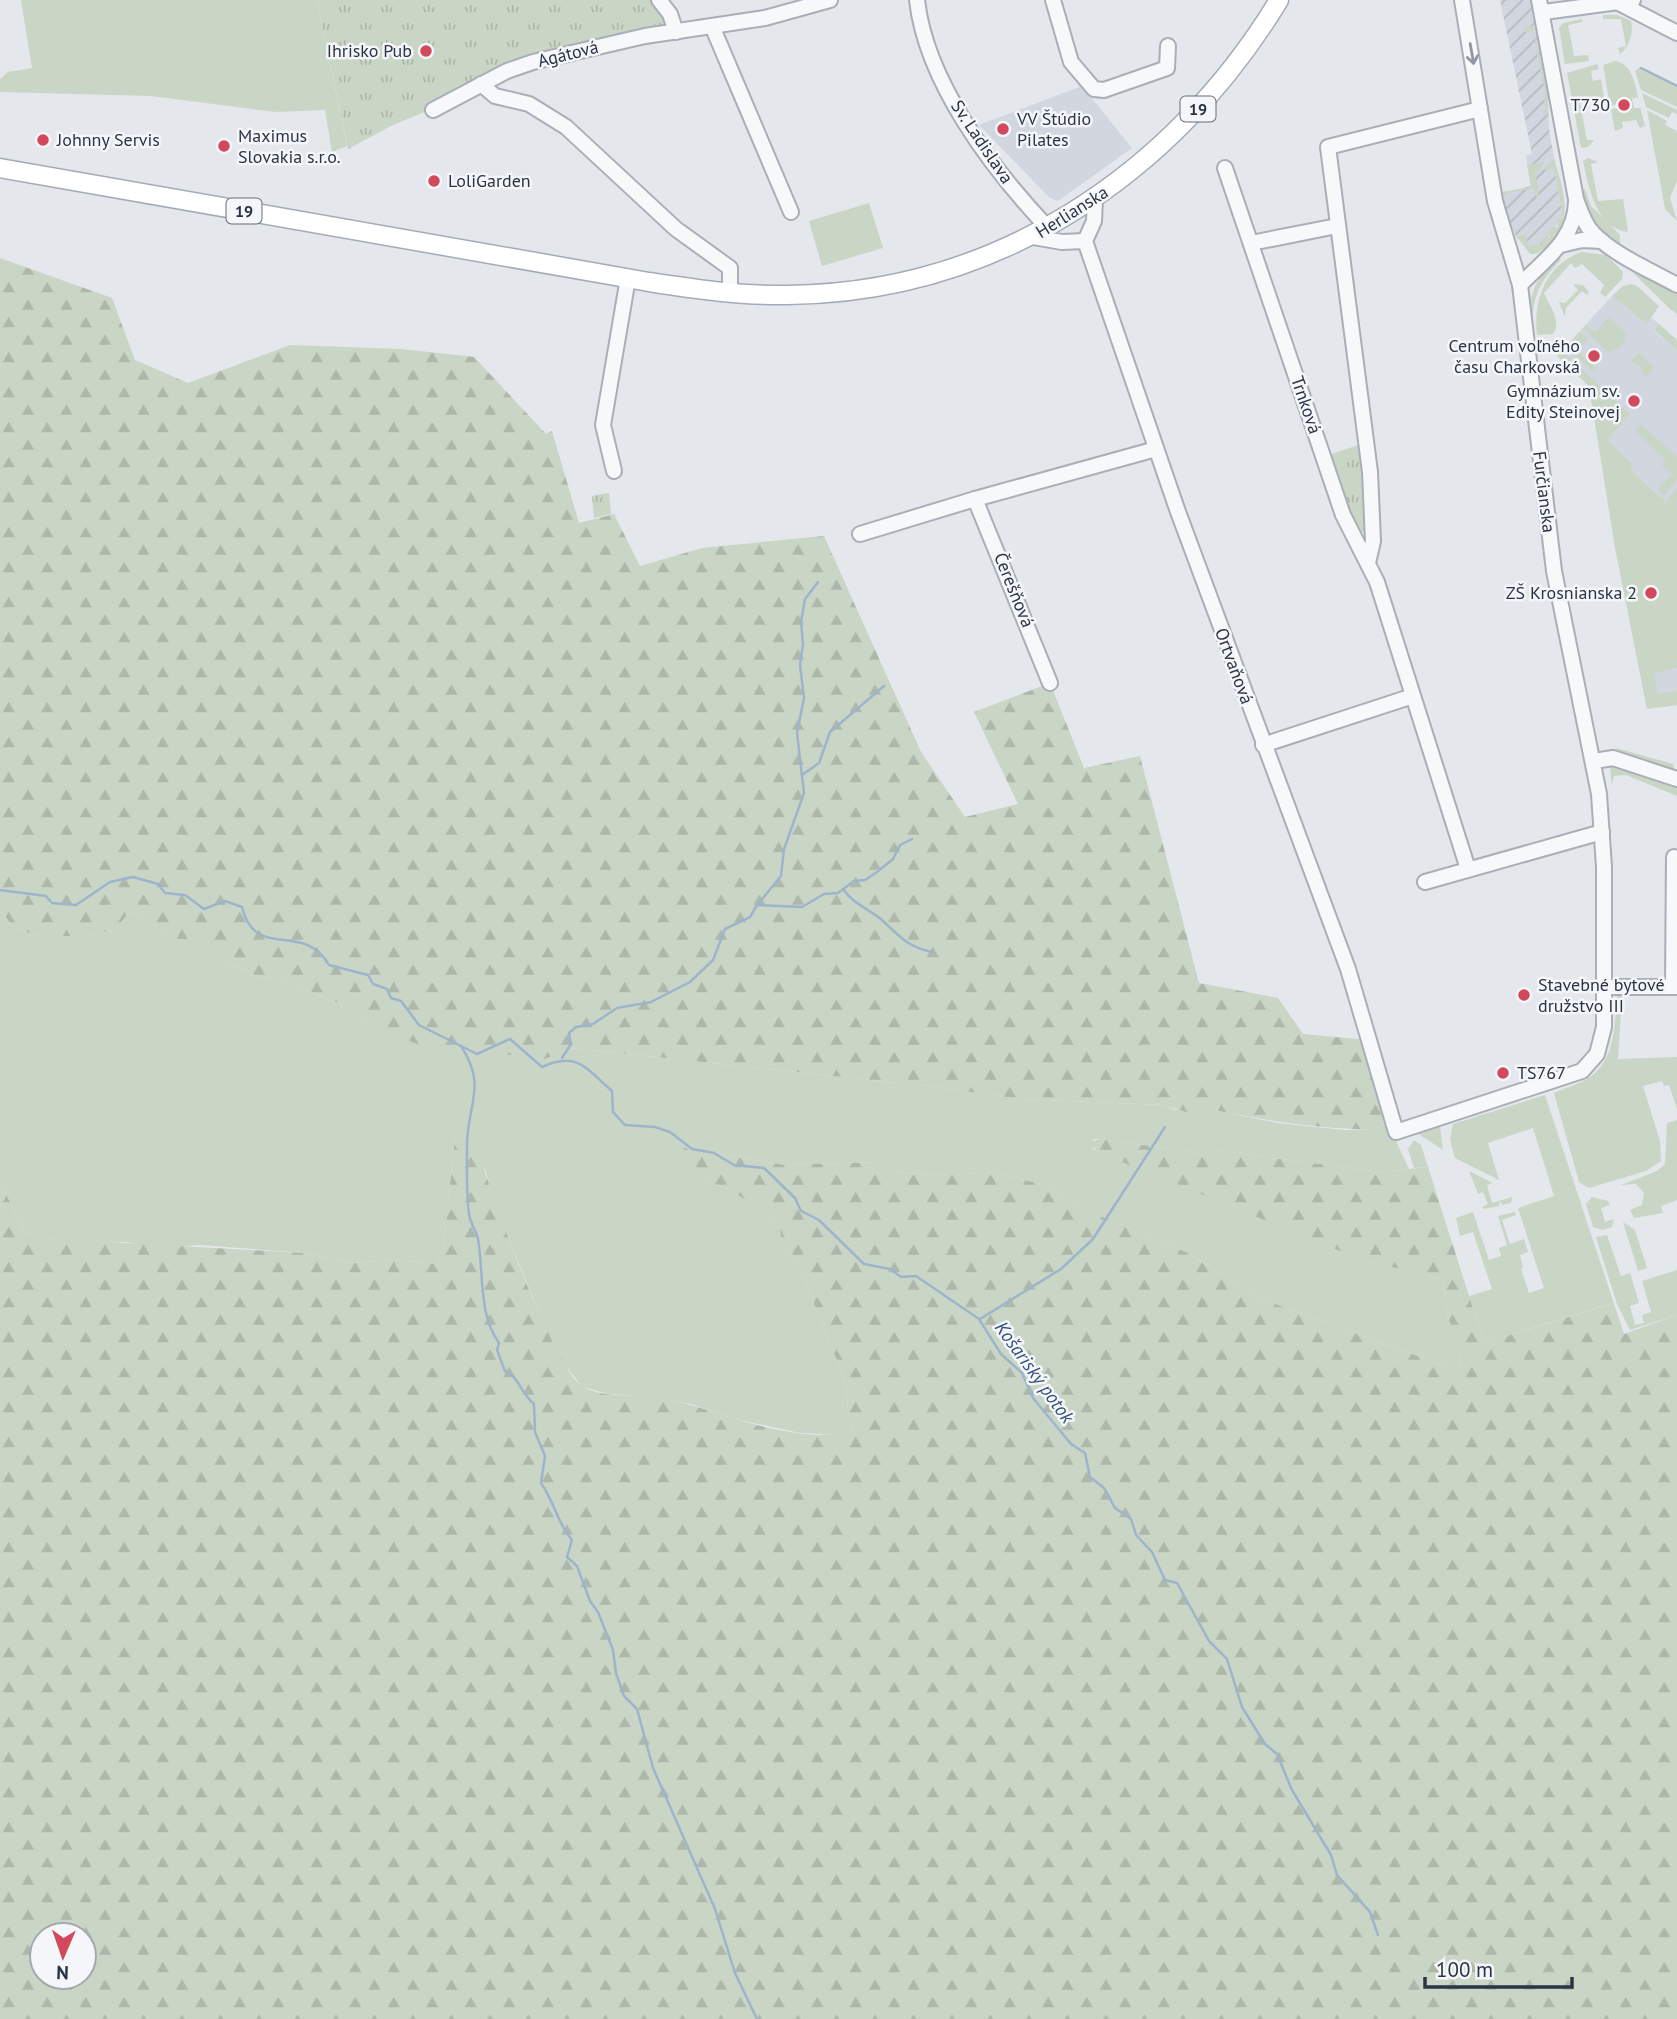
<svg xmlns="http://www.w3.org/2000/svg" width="1677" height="2019" viewBox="0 0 1677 2019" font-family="'PT Sans',sans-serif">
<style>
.built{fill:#d2d6de}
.industrial{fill:url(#industrial-furrows)}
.green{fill:#c9d6c5}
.forest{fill:url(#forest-firs);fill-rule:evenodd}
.park{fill:url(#park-tufts)}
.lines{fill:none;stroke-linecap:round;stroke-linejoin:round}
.stream{stroke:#9fb4cc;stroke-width:2.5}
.minor-casing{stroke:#a9aeb7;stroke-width:18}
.major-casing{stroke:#a3abb8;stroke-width:21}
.minor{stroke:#f7f8fa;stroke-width:14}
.major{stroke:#fff;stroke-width:18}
.oneway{stroke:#9196a0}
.poi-dot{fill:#d1495b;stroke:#f4f6f9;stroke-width:2.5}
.labels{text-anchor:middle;stroke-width:5;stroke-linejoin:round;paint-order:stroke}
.shield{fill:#f4f6f9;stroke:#676e7b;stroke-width:2}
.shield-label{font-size:16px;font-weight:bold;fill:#2b3445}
.poi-label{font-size:18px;fill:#2b3445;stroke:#f4f6f9;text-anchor:start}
.street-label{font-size:18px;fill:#2b3445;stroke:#f4f6f9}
.water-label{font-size:19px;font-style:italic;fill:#34527a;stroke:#f4f6f9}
</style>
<defs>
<pattern id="industrial-furrows" width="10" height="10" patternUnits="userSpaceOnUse" patternTransform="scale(1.75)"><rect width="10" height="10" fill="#d2d6de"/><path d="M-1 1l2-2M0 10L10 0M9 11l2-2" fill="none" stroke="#b4b8c0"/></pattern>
<pattern id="forest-firs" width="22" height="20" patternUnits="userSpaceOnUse" patternTransform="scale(1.75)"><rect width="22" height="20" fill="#c9d6c5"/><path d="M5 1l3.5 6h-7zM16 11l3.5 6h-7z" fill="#adb8ab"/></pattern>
<pattern id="park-tufts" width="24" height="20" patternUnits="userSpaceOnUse" patternTransform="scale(1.75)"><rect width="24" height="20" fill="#c9d6c5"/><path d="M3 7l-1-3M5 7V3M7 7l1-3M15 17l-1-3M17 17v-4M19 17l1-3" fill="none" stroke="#adb8ab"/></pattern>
</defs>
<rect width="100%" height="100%" fill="#e4e7ec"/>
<g class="built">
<polygon points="1082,86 1132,148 1058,201 1050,198 979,125"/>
<polygon points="1612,296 1646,323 1652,318 1659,324 1654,331 1677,351 1677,705 1647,709 1615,547 1589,386 1557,356"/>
</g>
<polygon class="industrial" points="1500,0 1530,0 1548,97 1549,130 1556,168 1554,169 1563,218 1542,244 1528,247 1524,232 1517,239 1499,193 1531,186 1526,156 1532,154"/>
<g class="green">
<polygon points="21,0 317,0 347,146 332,152 325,110 276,112 151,96 0,92 0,79 8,72 32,68"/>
<polygon points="1527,0 1548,97 1547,116 1542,111 1546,110 1545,101 1541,100 1546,99 1533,31 1525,32 1524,28 1532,26"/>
<path d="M1603,15H1617L1631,21C1634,31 1629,48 1620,54L1618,48L1626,46L1621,19H1603Z"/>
<polygon points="1582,19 1582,22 1568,25 1574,56 1588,55 1589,61 1565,64 1559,28 1563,23"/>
<path d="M1615,61C1633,64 1635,85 1639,101L1637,97L1632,99L1634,108H1640L1639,103L1645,126L1640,128L1636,120L1622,122L1623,128L1615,131L1611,109L1630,108L1629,101L1610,106L1603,65Z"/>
<polygon points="1597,64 1599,69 1591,71 1593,81 1601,79 1604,98 1580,103 1587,140 1594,140 1588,147 1581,148 1567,73"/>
<polygon points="1640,67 1677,85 1677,107 1641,90 1635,71"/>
<polygon points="1642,93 1677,110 1677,114 1672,112 1669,118 1646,107"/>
<polygon points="1647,110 1667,121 1665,125 1677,131 1677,181 1670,198 1677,221 1665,209"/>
<path d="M1588,158L1598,162L1591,164L1598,201L1623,199L1628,232C1595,228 1589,187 1583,161Z"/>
<path d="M1554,159C1563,190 1575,217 1549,244C1542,250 1539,255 1530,254L1517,237L1525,233L1528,246L1542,244L1541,239L1550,237L1549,228L1558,227L1557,219L1563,218L1554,169L1544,170Z"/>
<polygon points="1545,162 1535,175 1539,192 1537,199 1534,188 1504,194 1505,203 1502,202 1499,193 1531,187 1527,165"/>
<path d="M1585,189L1591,206L1620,235V243C1597,238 1588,209 1580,190Z"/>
<polygon points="869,203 883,248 822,266 809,221"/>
<path d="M1582,252L1606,255L1623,272L1622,279L1605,297L1600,293L1604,285L1582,264L1575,268L1571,263L1544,293C1550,307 1562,321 1553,334L1537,335C1533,300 1546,264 1582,252Z"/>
<path d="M1558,256L1561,260C1539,281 1530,302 1533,333L1530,330C1528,295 1533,282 1558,256Z"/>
<polygon points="1619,259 1677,291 1677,314 1670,309"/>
<polygon points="1573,284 1583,285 1589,292 1587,295 1582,291 1566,308 1565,317 1559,302 1565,303 1578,290"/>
<polygon points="1631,284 1637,286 1659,306 1647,324 1612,296 1623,286"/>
<polygon points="1609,317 1627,334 1623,337 1626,340 1616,351 1613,349 1609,353 1583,329 1586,325 1595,332"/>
<polygon points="1659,324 1677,340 1677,351 1654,330"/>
<polygon points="1580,332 1588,339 1577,351 1597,369 1594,372 1574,354 1577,351 1569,344"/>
<polygon points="1562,351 1630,414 1607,440 1633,465 1630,469 1658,496 1664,498 1664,504 1677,487 1677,668 1654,673 1658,694 1677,691 1677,705 1647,709 1615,547 1589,386 1557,356"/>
<polygon points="1639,353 1654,367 1645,377 1639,366 1630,362"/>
<polygon points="1641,424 1677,457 1677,479 1664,496 1658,489 1670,476 1675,477 1662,465 1666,460 1635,431"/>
<polygon points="1616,748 1673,764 1675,771 1615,750"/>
<polygon points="1610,767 1621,768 1677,786 1677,796 1626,775 1614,776 1612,786"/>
<polygon points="0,910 14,928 40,936 86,936 115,929 129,913 140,915 172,938 191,940 213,955 260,978 276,977 341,1004 371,1026 544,1059 571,1048 936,1087 1020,1099 1165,1105 1175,1110 1213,1110 1278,1123 1345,1130 1391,1130 1409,1169 1381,1172 1214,1150 1206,1154 1101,1139 1093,1139 1093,1149 1362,1260 1442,1279 1448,1317 1460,1351 1459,1371 1259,1298 1186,1252 1091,1212 1041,1184 992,1172 941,1176 893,1172 876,1162 785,1165 684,1148 685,1173 731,1190 779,1224 782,1242 799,1266 838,1363 846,1384 848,1413 854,1429 840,1435 800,1433 735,1419 691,1404 650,1397 608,1394 582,1387 559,1357 542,1320 493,1200 486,1171 480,1160 455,1137 443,1251 438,1264 395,1260 354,1263 304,1253 199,1245 165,1248 126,1242 99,1243 50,1239 24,1232 0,1181"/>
<path d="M1617,994H1622L1618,1059L1677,1057V1109L1669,1085L1664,1086L1662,1081L1643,1086L1660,1141L1661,1161L1646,1171L1589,1188L1579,1182L1554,1093C1565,1088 1580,1084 1590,1077C1616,1060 1615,1021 1617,994Z"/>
<polygon points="1545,1095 1624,1334 1621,1335 1610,1304 1484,1343 1469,1296 1492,1289 1473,1232 1460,1236 1456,1218 1473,1212 1489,1260 1501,1256 1499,1248 1507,1245 1498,1216 1515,1212 1516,1215 1502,1220 1510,1244 1524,1239 1528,1252 1520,1255 1523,1268 1521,1269 1529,1293 1544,1288 1518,1208 1554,1196 1533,1128 1488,1143 1499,1180 1455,1158 1450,1139 1453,1124"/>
<polygon points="1677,1120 1677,1200 1661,1206 1663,1213 1634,1218 1630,1210 1642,1205 1644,1193 1636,1184 1621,1185 1657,1171 1665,1164 1667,1123"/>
<polygon points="1437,1125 1440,1127 1443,1150 1417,1133"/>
<polygon points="1414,1140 1421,1145 1428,1167 1414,1168 1408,1149"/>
<polygon points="1469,1171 1493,1183 1487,1185 1492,1203 1512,1197 1511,1203 1502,1205 1500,1201 1499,1206 1484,1209 1482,1207 1488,1204 1483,1192 1478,1194"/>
<polygon points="1592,1197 1608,1201 1610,1205 1601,1208 1605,1222 1614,1219 1612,1227 1603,1230 1593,1227 1586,1204"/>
<polygon points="1623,1222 1635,1230 1647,1268 1638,1271"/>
<polygon points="1607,1235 1621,1276 1630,1273 1639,1303 1630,1306 1635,1325 1644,1323 1642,1315 1651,1312 1642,1281 1677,1270 1677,1315 1630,1330 1617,1304 1596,1237"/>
</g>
<g class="forest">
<path d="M0,258L112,298L135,360L188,383L290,345L402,349L474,357L546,434L552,431L579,523L614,514L640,566L702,548L824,536L921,752L965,817L1018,804L974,712L1050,683L1084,768L1140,756L1199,983L1278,998L1303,1034L1369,1040L1391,1130C1330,1130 1273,1122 1214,1110C1201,1117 1178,1111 1165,1105L1020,1099L936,1087L571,1048L545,1059L417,1044L371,1026L341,1004L276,977L260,978L213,955L191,940L172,938L140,915L129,913L115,929L86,936H40L14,928L0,910Z"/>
<path d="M455,1137L476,1139C483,1177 555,1372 583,1387C603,1398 630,1394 652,1397C673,1400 693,1405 714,1412C749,1424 820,1445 854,1429L848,1413L846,1384L838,1363L799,1266L782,1242L779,1224L731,1190L685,1173L678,1161L684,1148L785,1165L876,1162L893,1172L941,1176L992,1172L1041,1184L1091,1212L1186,1252L1259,1298L1459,1371L1460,1351L1448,1317L1442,1279L1362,1260L1100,1153L1087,1142L1101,1139L1206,1154L1214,1150L1381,1172L1428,1167L1484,1343L1611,1304L1621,1335L1677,1315V2019H0V1181L24,1232L50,1239L304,1253L354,1263L395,1260L438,1264L443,1251ZM84,1935V1977H42V1935Z"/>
</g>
<g class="park">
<polygon points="317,0 658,0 676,32 565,53 393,125 348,149"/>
<polygon points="1361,444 1368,531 1357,533 1329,455"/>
<polygon points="609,493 611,514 594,518 592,496"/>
</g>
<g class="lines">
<g class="stream">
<polyline points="1641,68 1677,86"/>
<polyline points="802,775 819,763 830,732 884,686"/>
<path d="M843,889C854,905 868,908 882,920C899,936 908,947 932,952"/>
<path d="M0,890L46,896L52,903L76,905L110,882L133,877L158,884L165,893L185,895L204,909L225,901L242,907C255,962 304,920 329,965L368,975L373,984L387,989L391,998L401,1001L419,1025L477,1054L510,1039L542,1067C578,1051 585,1068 612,1091L613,1112L625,1125L655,1127L670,1132L692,1149L714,1153L734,1165L764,1168L795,1198L801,1211L819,1220L864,1264L890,1269L901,1277L916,1276L979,1319L1001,1354L1022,1373L1033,1398L1071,1444L1085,1453L1090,1477L1104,1488L1115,1508L1131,1519L1136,1535L1152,1552L1165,1580L1177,1583L1209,1641L1227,1659L1242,1707L1265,1744L1277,1754L1292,1790L1331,1855L1337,1875L1370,1912L1378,1935"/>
<polyline points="758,904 781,876 784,849 804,793 797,733 804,698 800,665 803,644 801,622 805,599 818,582"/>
<path d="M461,1046C487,1086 468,1102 467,1144C467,1166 466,1192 469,1214C470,1223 476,1230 478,1239C484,1273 478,1314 499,1343L497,1350L505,1371C519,1377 522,1395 534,1404L535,1432L545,1456L541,1483C555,1503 557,1523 572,1540L567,1557L577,1566L590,1601L598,1612L613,1650L616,1673L624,1696L637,1709L653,1768L715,1909L735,1973L757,2019"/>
<polyline points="562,1058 571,1044 569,1033 576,1027 593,1024 617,1008 651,1002 690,982 713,960 725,929 750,917 757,905 802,907 824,894 838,893 854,881 865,880 877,872 893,859 900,845 912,839"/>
<polyline points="980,1319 1061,1269 1093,1239 1165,1127"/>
</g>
<defs>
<g id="minor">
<polyline points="659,0 670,14 676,32"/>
<path d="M917,0C926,82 993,170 1048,228"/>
<polyline points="1053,0 1071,62 1094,89 1104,90 1167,68 1168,46"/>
<path d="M1539,0L1576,199C1580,210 1584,224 1593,233C1614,255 1650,270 1677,285"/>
<polyline points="1619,3 1677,33"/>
<polyline points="1544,12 1633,0"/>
<polyline points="712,26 791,212"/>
<polyline points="481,84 495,96 529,104 566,127 676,229 730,268 730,293"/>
<polyline points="433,110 507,71 533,62 645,36 765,18 830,0"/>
<polyline points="1225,168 1343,515 1377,582 1468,869"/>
<polyline points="1095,200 1094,221 1085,241 1177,509 1348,969 1396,1132 1582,1071 1597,1054 1604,1027 1604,867 1599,794 1554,571 1520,285 1495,201 1462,0"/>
<polyline points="1033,237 1062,242 1085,241"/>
<polyline points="1251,243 1337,226"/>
<polyline points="1561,245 1582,240 1602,241"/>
<path d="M1520,285C1544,260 1575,240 1576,202"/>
<polyline points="614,471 603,425 628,278"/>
<polyline points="975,499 1050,683"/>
<polyline points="860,534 975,499 1156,449"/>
<polyline points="1368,563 1373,541 1370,472 1328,147 1480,109"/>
<polyline points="1263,745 1413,696"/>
<polyline points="1594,761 1613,758 1677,779"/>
<polyline points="1425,882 1602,832"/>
<polyline points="1603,987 1677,987"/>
<polyline points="1673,987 1674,857"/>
</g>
<path id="major" d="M0,168L649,282C695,289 741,296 787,295C996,293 1173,175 1279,0"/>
</defs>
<use href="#minor" class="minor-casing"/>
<use href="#major" class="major-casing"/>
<use href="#minor" class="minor"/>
<use href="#major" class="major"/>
</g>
<defs><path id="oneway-shaft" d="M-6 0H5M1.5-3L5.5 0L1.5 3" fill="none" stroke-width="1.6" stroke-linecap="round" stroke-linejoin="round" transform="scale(1.75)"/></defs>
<use class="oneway" href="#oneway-shaft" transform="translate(1472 54) rotate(80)"/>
<g class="poi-dot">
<circle cx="426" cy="51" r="7"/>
<circle cx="1624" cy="105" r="7"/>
<circle cx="1003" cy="129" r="7"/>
<circle cx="43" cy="140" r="7"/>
<circle cx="224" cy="146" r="7"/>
<circle cx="434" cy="181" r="7"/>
<circle cx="1594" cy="356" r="7"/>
<circle cx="1634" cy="401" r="7"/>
<circle cx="1651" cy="593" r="7"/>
<circle cx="1524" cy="995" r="7"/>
<circle cx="1503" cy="1073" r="7"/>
</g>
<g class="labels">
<g class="shield">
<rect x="1180.5" y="96.5" width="35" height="25" rx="5"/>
<rect x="226.5" y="198.5" width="35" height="25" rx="5"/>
</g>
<g class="shield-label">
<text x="1198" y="115">19</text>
<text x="244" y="217">19</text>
</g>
<g class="poi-label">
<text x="412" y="57" text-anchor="end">Ihrisko Pub</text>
<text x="1610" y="111" text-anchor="end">T730</text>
<text x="1017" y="125">VV Štúdio<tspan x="1017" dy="21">Pilates</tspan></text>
<text x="238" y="142">Maximus<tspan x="238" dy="21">Slovakia s.r.o.</tspan></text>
<text x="57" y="146">Johnny Servis</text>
<text x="448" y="187">LoliGarden</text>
<text x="1580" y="352" text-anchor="end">Centrum voľného<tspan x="1580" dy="21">času Charkovská</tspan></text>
<text x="1620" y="397" text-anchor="end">Gymnázium sv.<tspan x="1620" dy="21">Edity Steinovej</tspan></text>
<text x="1637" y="599" text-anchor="end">ZŠ Krosnianska 2</text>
<text x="1538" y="991">Stavebné bytové<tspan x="1538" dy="21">družstvo III</tspan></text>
<text x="1517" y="1079">TS767</text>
</g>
<g class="street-label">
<text transform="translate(568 54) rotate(-14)" y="6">Agátová</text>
<text transform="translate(982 142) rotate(56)" y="6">Sv. Ladislava</text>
<text transform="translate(1072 212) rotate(-32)" y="6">Herlianska</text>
<text transform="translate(1306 405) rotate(71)" y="6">Trnková</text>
<text transform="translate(1544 492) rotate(83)" y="6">Furčianska</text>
<text transform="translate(1014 590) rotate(68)" y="6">Čerešňová</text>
<text transform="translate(1234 666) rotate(70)" y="6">Ortvaňová</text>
</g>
<g class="water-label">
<text transform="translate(1035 1372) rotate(54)" y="7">Košariský potok</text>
</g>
</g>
<g transform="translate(63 1956) rotate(182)"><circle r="33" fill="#f4f6f9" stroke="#a4a8b1" stroke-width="2"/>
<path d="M0-5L12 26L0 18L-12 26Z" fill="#d1495b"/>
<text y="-10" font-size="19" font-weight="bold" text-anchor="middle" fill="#2b3445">N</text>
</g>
<path d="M1425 1977v10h147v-10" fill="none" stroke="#2b3445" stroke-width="3.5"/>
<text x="1436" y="1977" font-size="21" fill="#2b3445" stroke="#f4f6f9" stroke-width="5" paint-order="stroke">100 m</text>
</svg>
